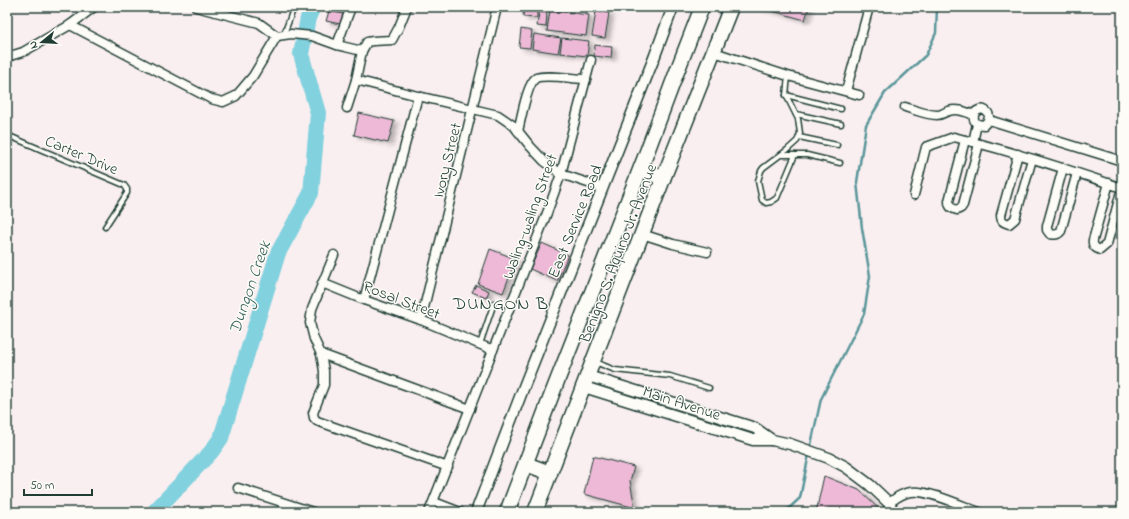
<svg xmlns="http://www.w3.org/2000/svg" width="1129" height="519" viewBox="0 0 1129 519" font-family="'Indie Flower',sans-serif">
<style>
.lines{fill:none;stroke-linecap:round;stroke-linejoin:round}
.stream{stroke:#5a969a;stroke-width:2.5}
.river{stroke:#82d1de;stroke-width:16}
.building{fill:#edb9d6;stroke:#1f3d34;filter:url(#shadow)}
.service-casing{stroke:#1f3d34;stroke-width:7}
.minor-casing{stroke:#1f3d34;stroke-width:11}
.tertiary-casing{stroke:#1f3d34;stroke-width:13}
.trunk-casing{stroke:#1f3d34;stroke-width:17}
.service{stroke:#fdfcf7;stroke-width:4}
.minor{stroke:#fdfcf7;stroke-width:8}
.tertiary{stroke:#fdfcf7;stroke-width:10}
.trunk{stroke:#fdfcf7;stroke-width:14}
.labels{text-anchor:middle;stroke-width:3;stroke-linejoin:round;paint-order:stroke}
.street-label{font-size:16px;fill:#1f3d34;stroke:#fdfcf7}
.water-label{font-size:17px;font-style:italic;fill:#38625e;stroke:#fdfcf7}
.quarter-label{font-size:18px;letter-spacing:1px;fill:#1f3d34;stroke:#fdfcf7}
</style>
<defs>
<filter id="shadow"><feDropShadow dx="4.5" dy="2.5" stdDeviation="2" flood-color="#0004"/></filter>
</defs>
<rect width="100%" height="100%" fill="#faeff0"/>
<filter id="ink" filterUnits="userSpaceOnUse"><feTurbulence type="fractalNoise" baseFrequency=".025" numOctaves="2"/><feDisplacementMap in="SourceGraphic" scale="8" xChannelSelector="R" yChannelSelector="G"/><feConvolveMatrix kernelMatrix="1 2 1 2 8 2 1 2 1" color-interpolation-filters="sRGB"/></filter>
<g filter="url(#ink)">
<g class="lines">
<g class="stream">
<polyline points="810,449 821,399 864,314 870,276 862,228 857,182 866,125 885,93 926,55 936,33 937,7"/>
<polyline points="785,512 800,498 809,454"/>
</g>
<polyline class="river" points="154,512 211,452 221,438 278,253 311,193 318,113 301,54 308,18 313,7"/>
</g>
<g class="building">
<polygon points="524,7 537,7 537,18 523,17"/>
<polygon points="758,7 809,7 805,20"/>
<polygon points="550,10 589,15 586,36 547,31"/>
<polygon points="329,11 343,14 340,24 326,21"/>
<polygon points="596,11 609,13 605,38 592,36"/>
<polygon points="539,12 547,13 546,27 537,26"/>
<polygon points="521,29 532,31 530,48 519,47"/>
<polygon points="534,34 561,38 558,53 532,49"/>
<polygon points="562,38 589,41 587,56 560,53"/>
<polygon points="595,45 612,47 611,58 594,56"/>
<polygon points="359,113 394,121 388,143 354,135"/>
<polygon points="542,243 568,255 557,281 530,269"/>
<polygon points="490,249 516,259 503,293 478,284"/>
<polygon points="476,285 489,291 486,298 472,292"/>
<polygon points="593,456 634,467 630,481 635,508 584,494"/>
<polygon points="824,476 859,490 882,512 816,512"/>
</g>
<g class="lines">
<defs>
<g id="service">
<polyline points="284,34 294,7"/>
<polyline points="786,95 841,109"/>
<polyline points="796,114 841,124"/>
<polyline points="7,135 124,185 127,189 127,193 105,227"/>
<polyline points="799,137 837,145"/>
<polyline points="781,155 795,155 777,198 771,202 766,203 762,200 758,181 761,171 763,168 787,150 797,141 799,137 800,133 798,119 786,95 788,76"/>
<polyline points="795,155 807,155 840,163"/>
<polyline points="480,344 494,303"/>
<polyline points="595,362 615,370 670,376 709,388"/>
</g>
<g id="minor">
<polyline points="196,7 259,23 277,36 291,34 312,36 337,45 362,51 356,80 347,108"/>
<polyline points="70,25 211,99 223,102 236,96 253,76 277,36"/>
<polyline points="337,45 351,7"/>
<path d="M362,51L367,42C376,40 383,41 392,40L399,27L407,7"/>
<polyline points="714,52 788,76 859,95"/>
<polyline points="7,57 23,52 70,25 94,7"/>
<polyline points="356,80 418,96 498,115 514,126 530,146 544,161 561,174 603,188"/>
<polyline points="846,91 869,7"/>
<path d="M905,107C915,110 927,115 937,115C942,115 944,112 949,111C957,108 966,112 974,115"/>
<polyline points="989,120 1122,161"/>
<path d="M518,131C521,120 527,83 536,78C545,74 575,79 586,79"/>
<path d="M965,140L949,201C949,207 951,208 957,210L961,208L963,205L979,144"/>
<path d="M973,142C1023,155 1073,171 1122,188L1107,244L1100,250C1095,248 1092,246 1093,240L1109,183"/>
<path d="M1018,154L1001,215C1001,221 1003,222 1009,224L1015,219L1032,159"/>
<path d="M1063,168L1047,226V230L1050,234C1055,235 1058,235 1061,231L1077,173"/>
<path d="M914,195L926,147L954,137L973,142L977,124C965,111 988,103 989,117C989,120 987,122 984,125L977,124"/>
<polyline points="642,234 673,244 707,252"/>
<polyline points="334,255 312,309 310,323 314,339 321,354 324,371 324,385 313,413 314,418 317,421 448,467"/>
<polyline points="322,283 364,300 421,320 493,350"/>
<polyline points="364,300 418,96"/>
<polyline points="421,320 497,7"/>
<polyline points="321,354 470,409"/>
<polyline points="238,488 313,512"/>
<polyline points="434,502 460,512"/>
<path d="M889,503C896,498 902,493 911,492C926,489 963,506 979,512"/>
<polyline points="429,512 547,213 561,174 591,60"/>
</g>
<g id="tertiary">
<polyline points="588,376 755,428 772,440"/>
<polyline points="584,387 753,440 772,440 790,444 829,458 846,467 870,485 889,503 893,512"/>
<polyline points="476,512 523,389 654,58 673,7"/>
</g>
<g id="trunk">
<polyline points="641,168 663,179"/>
<polyline points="526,464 550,473"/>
<polyline points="507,512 552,394 645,157 676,74 702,7"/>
<polyline points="535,512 663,179 731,7"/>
</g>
</defs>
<use href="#service" class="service-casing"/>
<use href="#minor" class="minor-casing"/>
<use href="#tertiary" class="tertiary-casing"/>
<use href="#trunk" class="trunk-casing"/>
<use href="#service" class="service"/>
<use href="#minor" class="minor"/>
<use href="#tertiary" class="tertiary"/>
<use href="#trunk" class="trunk"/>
</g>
</g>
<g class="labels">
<g class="street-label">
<text transform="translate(82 154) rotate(23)" y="6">Carter Drive</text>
<text transform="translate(446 160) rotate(-76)" y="6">Ivory Street</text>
<text transform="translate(529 216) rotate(-70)" y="6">Waling-waling Street</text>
<text transform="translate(574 221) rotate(-68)" y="6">East Service Road</text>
<text transform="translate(617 253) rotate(-69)" y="6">Benigno S. Aquino Jr. Avenue</text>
<text transform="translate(402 299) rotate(21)" y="6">Rosal Street</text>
<text transform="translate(682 402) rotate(18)" y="6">Main Avenue</text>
</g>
<g class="water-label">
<text transform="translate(249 287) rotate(-71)" y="6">Dungon Creek</text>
</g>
<g class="quarter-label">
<text x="501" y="309">DUNGON B</text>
</g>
</g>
<rect width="1129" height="519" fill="none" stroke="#fdfcf7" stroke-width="24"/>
<rect x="12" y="12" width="1105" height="495" fill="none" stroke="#1f3d34" stroke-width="1.5" filter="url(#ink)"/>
<g transform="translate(42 42) rotate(252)" stroke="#fdfcf7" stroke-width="3" paint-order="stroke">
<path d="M0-3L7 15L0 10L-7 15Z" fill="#1f3d34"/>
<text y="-6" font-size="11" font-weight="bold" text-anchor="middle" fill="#1f3d34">N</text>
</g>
<path d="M24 489v6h68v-6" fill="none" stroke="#1f3d34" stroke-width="2"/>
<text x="30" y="489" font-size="12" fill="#1f3d34" stroke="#fdfcf7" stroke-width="3" paint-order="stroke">50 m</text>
</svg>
